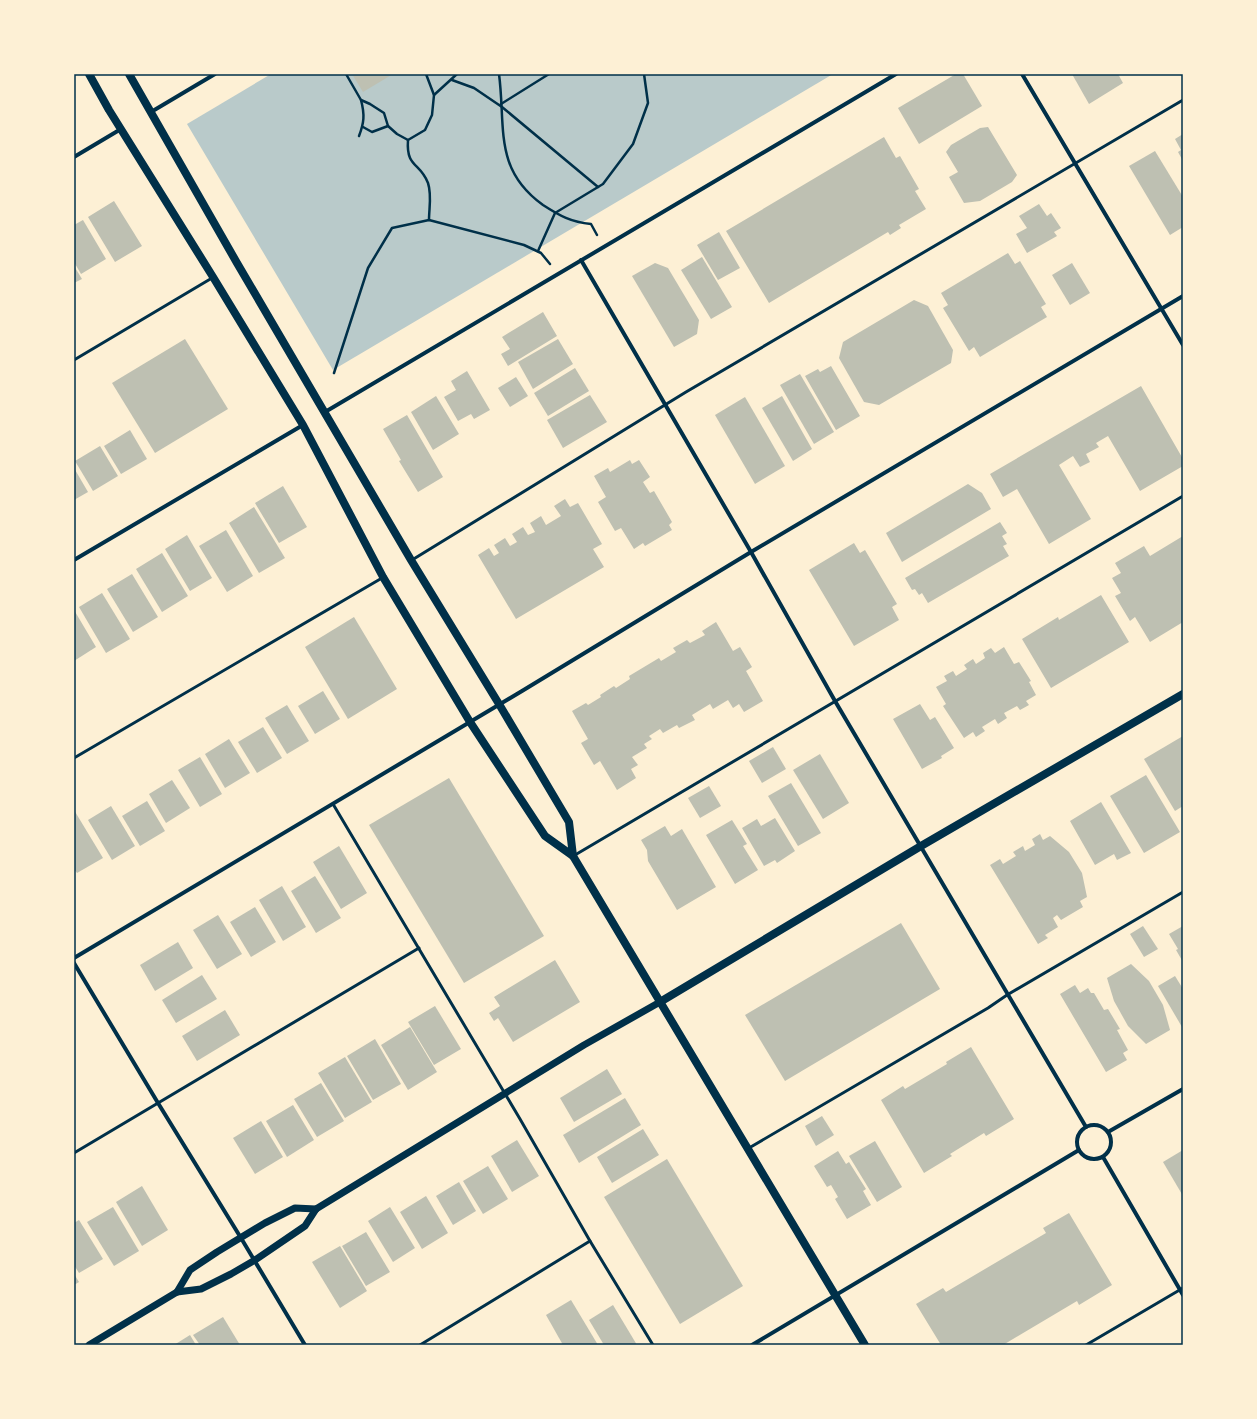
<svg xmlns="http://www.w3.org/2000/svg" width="1257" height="1419" viewBox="0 0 1257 1419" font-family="'Noto Sans',sans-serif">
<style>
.green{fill:#b9caca}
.building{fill:#bec0b2}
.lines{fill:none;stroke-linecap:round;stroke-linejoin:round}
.path{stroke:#003049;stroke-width:2.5}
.service{stroke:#003049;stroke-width:3}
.minor{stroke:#003049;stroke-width:4}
.tertiary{stroke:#003049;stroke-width:7}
.secondary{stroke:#003049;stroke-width:8}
.neatline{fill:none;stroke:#003049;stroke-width:1.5}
</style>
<rect width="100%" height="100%" fill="#fdf0d5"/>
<polygon class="green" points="271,74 833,74 333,370 187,124"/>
<g class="building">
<polygon points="352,74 393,74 363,92"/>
<polygon points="956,74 963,74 982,106 919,144 898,108"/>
<polygon points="1072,74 1118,74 1123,83 1089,104"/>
<polygon points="988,127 1017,175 1012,182 980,201 964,203 949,177 958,172 946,152 951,145 980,128"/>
<polygon points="1183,134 1183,161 1178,152 1181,150 1175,139"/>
<polygon points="884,137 896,158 900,156 919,189 915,191 926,209 899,225 901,228 890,235 888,232 769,303 726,231"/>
<polygon points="1155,151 1183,197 1183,227 1170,235 1129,166"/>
<polygon points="114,201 142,246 115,262 88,217"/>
<polygon points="1039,204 1047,216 1051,213 1061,228 1054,232 1057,236 1027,253 1016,234 1027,228 1019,216"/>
<polygon points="83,220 106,259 81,274 74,262 74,225"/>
<polygon points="719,232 740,268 718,280 697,245"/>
<polygon points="1008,253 1015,264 1020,261 1046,304 1041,307 1047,317 980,357 974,347 969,351 943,308 948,305 941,293"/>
<polygon points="702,257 732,307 711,319 681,270"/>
<polygon points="655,263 668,268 699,320 697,334 674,347 632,276"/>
<polygon points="1072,263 1090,293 1070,305 1052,275"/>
<polygon points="74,266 82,279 74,283"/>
<polygon points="914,300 928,306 953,350 951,363 879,405 864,402 839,358 843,342"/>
<polygon points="543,312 557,336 508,366 501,354 510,349 502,337"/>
<polygon points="185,339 228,409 155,453 112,383"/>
<polygon points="558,339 573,364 533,389 518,362"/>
<polygon points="831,366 860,416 836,430 805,376 818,369 820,372"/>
<polygon points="575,368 589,391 548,416 534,393"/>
<polygon points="467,371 490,410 474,419 471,414 458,421 444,397 456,390 451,381"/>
<polygon points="800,374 834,432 814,444 780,385"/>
<polygon points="516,377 528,396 510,407 498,388"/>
<polygon points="1141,386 1183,459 1183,466 1140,491 1108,436 1096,443 1099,447 1086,454 1090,462 1080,467 1073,456 1059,465 1091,519 1049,544 1017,489 1003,497 990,474"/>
<polygon points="590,395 607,422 563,448 547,420"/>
<polygon points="436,396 459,434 433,450 411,412"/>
<polygon points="782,396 812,449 793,461 762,408"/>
<polygon points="745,397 785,466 755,484 715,415"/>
<polygon points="407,415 443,477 418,492 399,461 401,460 383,429"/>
<polygon points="130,430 147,459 121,474 104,446"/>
<polygon points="100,446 118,476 93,491 75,461"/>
<polygon points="630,460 632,464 639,460 650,477 643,482 650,493 654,491 672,522 669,525 672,530 645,546 643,543 634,549 621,528 615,531 598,502 606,497 594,476 608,468 610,472"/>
<polygon points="74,468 88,492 74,500"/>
<polygon points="968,484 982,493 991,509 902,562 886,533"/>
<polygon points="283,486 307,527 279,543 255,503"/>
<polygon points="565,499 570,507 578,503 602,544 593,549 604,567 516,619 478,555 489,548 494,556 499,553 494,545 505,538 510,546 517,542 512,534 523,527 528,535 535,532 530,523 541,516 546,525 561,516 554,506"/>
<polygon points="254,507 285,558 259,573 229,523"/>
<polygon points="1000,522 1007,533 1002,536 1007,544 1003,546 1009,556 928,603 922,593 919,595 915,589 912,590 905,578"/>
<polygon points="226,530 253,576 227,592 199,546"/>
<polygon points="187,535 212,578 190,591 165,549"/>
<polygon points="1183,536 1183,622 1150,642 1135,617 1130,621 1115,596 1121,593 1112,578 1121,573 1115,563 1144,546 1150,556"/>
<polygon points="854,543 860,553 865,550 897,604 892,607 899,620 854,646 809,570"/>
<polygon points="162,553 188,596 162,612 136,569"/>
<polygon points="132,574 158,617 133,632 107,589"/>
<polygon points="102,593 130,639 106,653 79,607"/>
<polygon points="1101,595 1129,642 1051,688 1022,639 1058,617 1059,620"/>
<polygon points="74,610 96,647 74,661"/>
<polygon points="354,617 397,689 348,719 305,647"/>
<polygon points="716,622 733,651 740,647 752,667 746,671 763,701 744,712 739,704 733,708 728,700 713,709 710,704 692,715 695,720 679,728 677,725 663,733 660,729 649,736 652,739 644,744 647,748 632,757 638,765 631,769 636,778 617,790 600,761 594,765 581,743 588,739 572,711 586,703 588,705 601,697 600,695 614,686 616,688 630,679 629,676 659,658 661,661 676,652 673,648 687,640 690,643 705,635 702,631"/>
<polygon points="1004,647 1014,664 1019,662 1031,681 1029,682 1036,695 1026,701 1029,705 1020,710 1017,706 1004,713 1007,718 998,724 995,719 982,727 985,731 976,737 973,732 964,738 943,706 946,704 936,687 947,681 944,676 953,671 956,676 967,669 964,665 973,659 976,664 985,658 983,653 991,648 995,653"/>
<polygon points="323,691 340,719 315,734 298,706"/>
<polygon points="920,704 930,720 935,717 954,748 941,756 942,758 922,769 893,719"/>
<polygon points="287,705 309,741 287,754 265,718"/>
<polygon points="263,727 282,758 257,773 238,742"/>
<polygon points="1183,736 1183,806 1175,811 1144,759"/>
<polygon points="229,739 250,773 225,788 205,754"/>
<polygon points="773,747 786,769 762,783 749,761"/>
<polygon points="820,754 849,803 823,819 793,770"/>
<polygon points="200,757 222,794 200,807 178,770"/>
<polygon points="1146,775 1180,832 1144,853 1110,796"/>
<polygon points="449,778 544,936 464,983 369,825"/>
<polygon points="172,780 190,808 166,823 149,794"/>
<polygon points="791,783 821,833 798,846 768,796"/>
<polygon points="709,786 721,806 700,818 688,798"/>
<polygon points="147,801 165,831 140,846 122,816"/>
<polygon points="1101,802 1131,853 1117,860 1114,854 1095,865 1070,821"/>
<polygon points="111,806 135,846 112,860 88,820"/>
<polygon points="74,810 103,858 77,873 74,869"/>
<polygon points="775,818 795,851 777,863 775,860 764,866 742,828 757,819 761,826"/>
<polygon points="732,820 747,844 743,846 758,870 735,884 706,835"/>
<polygon points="665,826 671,836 682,829 716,887 677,910 648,861 647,850 641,840"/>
<polygon points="1040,834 1043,840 1050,836 1069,852 1082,873 1087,897 1080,901 1083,907 1061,920 1057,915 1053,918 1058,927 1045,935 1048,938 1038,944 990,865 1000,859 1003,864 1016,856 1013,852 1023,846 1025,851 1035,845 1032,839"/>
<polygon points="339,846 367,893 341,909 313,862"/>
<polygon points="315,876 341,918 316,933 291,891"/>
<polygon points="282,886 306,927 283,941 259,900"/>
<polygon points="255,907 276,942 251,957 230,922"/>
<polygon points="218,915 242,954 217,969 193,930"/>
<polygon points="901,923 940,989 785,1081 745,1015"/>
<polygon points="1143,926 1158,949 1144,957 1130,934"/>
<polygon points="1183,926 1183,962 1176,950 1178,949 1169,934"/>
<polygon points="178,942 193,968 155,991 140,965"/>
<polygon points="555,960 580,1002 513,1042 498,1018 494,1021 489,1013 500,1006 494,997"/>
<polygon points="1131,964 1149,981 1163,1005 1170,1030 1146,1044 1128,1026 1114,1001 1107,978"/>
<polygon points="202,975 217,999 176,1023 162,1000"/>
<polygon points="1175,976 1183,989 1183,1026 1182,1027 1158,986"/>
<polygon points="1075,985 1080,993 1088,988 1091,993 1094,993 1104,1010 1108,1009 1120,1029 1117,1030 1128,1050 1123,1053 1127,1060 1106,1072 1060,994"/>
<polygon points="435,1006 461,1049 434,1065 408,1022"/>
<polygon points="225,1010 240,1035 197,1061 182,1036"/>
<polygon points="410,1027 437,1072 408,1090 381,1045"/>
<polygon points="375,1039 401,1084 373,1100 347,1056"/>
<polygon points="971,1047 1014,1119 986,1136 984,1133 950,1154 952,1156 924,1173 881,1100 903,1086 905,1089 947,1064 946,1062"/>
<polygon points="345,1057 372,1102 345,1118 318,1073"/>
<polygon points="607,1069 622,1094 574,1122 560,1098"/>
<polygon points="321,1083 344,1121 317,1137 294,1099"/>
<polygon points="625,1098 641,1125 579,1163 563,1135"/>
<polygon points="293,1105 314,1140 287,1157 266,1121"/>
<polygon points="822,1116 834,1135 816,1146 805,1126"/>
<polygon points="261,1121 283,1157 255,1174 233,1138"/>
<polygon points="643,1129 659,1155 612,1183 597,1157"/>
<polygon points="517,1140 539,1176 512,1192 491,1156"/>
<polygon points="875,1141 902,1187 877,1202 849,1156"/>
<polygon points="1183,1150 1183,1196 1163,1162"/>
<polygon points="838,1151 846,1164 849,1162 866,1189 863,1191 871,1205 847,1219 835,1199 838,1197 831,1185 827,1187 814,1166"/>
<polygon points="667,1159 743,1286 680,1324 604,1197"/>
<polygon points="488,1166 508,1199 483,1214 463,1181"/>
<polygon points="459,1182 476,1211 453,1225 436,1196"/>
<polygon points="142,1186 168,1230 142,1246 116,1202"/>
<polygon points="426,1196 448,1233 422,1249 400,1212"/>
<polygon points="113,1207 139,1251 114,1266 87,1222"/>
<polygon points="390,1207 415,1248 393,1262 368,1221"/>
<polygon points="1069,1213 1112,1285 1079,1305 1077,1301 1003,1345 941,1345 916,1304 943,1288 946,1292 1046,1233 1043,1228"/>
<polygon points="79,1220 103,1259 79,1273 74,1265 74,1223"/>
<polygon points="366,1232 390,1272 366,1286 342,1246"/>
<polygon points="340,1246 367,1291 340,1308 312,1262"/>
<polygon points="74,1274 79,1282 74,1285"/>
<polygon points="571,1300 598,1345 563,1345 546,1315"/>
<polygon points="613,1305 637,1345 604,1345 589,1320"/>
<polygon points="223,1317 240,1345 200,1345 193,1335"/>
<polygon points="190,1335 196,1345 174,1345"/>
</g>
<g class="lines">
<g class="path">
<polyline points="346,74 361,100 370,104 384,113 388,126 397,134 408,140"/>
<path d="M426,74L434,95L432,115L425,130L408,140C406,168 420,162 428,183C432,195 429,208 429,220"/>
<path d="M499,74C506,127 493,169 543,205C560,216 571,222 591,224L597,235"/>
<polyline points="452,80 474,88 502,107 598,187"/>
<polyline points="434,95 457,74"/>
<polyline points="501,104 549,74"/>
<polyline points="363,127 372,132 388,126"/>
<path d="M359,136C364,123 365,115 361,100"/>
<polyline points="538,251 555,213 603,184 633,144 648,103 644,74"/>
<polyline points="334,373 368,268 392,228 429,220 524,245 541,253 550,264"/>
</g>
<g class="service">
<polyline points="74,360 212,278"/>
<polyline points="412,560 686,392 1183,100"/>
<polyline points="74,758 382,578"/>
<polyline points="333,804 520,1119 590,1241 653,1345"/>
<polyline points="575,855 1183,496"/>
<polyline points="749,1148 988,1008 1007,995 1183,892"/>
<polyline points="74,1153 419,948"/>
<polyline points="420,1345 590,1241"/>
<polyline points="1086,1345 1183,1288"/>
</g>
<g class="minor">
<polyline points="1022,74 1183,345"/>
<polyline points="151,112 215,74"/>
<polyline points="74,157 121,129"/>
<polyline points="581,260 751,552 835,701 1086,1127"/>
<polyline points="325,412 896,74"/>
<polyline points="74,560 303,425"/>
<polyline points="74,958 522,691 751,552 1183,296"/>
<polyline points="74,963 158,1103 241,1238 305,1345"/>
<circle cx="1094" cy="1142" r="17"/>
<polyline points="1108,1132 1183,1089"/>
<polyline points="1103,1157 1183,1295"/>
<polyline points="752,1345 1079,1150"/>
</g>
<g class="tertiary">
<polyline points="177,1292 190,1270 217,1252 265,1223 295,1208 316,1209"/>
<polyline points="89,1345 177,1292 201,1289 231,1274 255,1260 305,1226 316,1209 584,1045 660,1002"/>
</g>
<g class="secondary">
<polyline points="89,74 109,110 213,277 303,425 383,577 470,722 545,836 573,856"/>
<polyline points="129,74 237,263 411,560 499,704 569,822 573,856 865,1345"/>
<polyline points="660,1002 921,846 1183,694"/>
</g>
</g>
<rect width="1257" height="1419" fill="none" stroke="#fdf0d5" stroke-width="150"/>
<rect x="75" y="75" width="1107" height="1269" class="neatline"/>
</svg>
